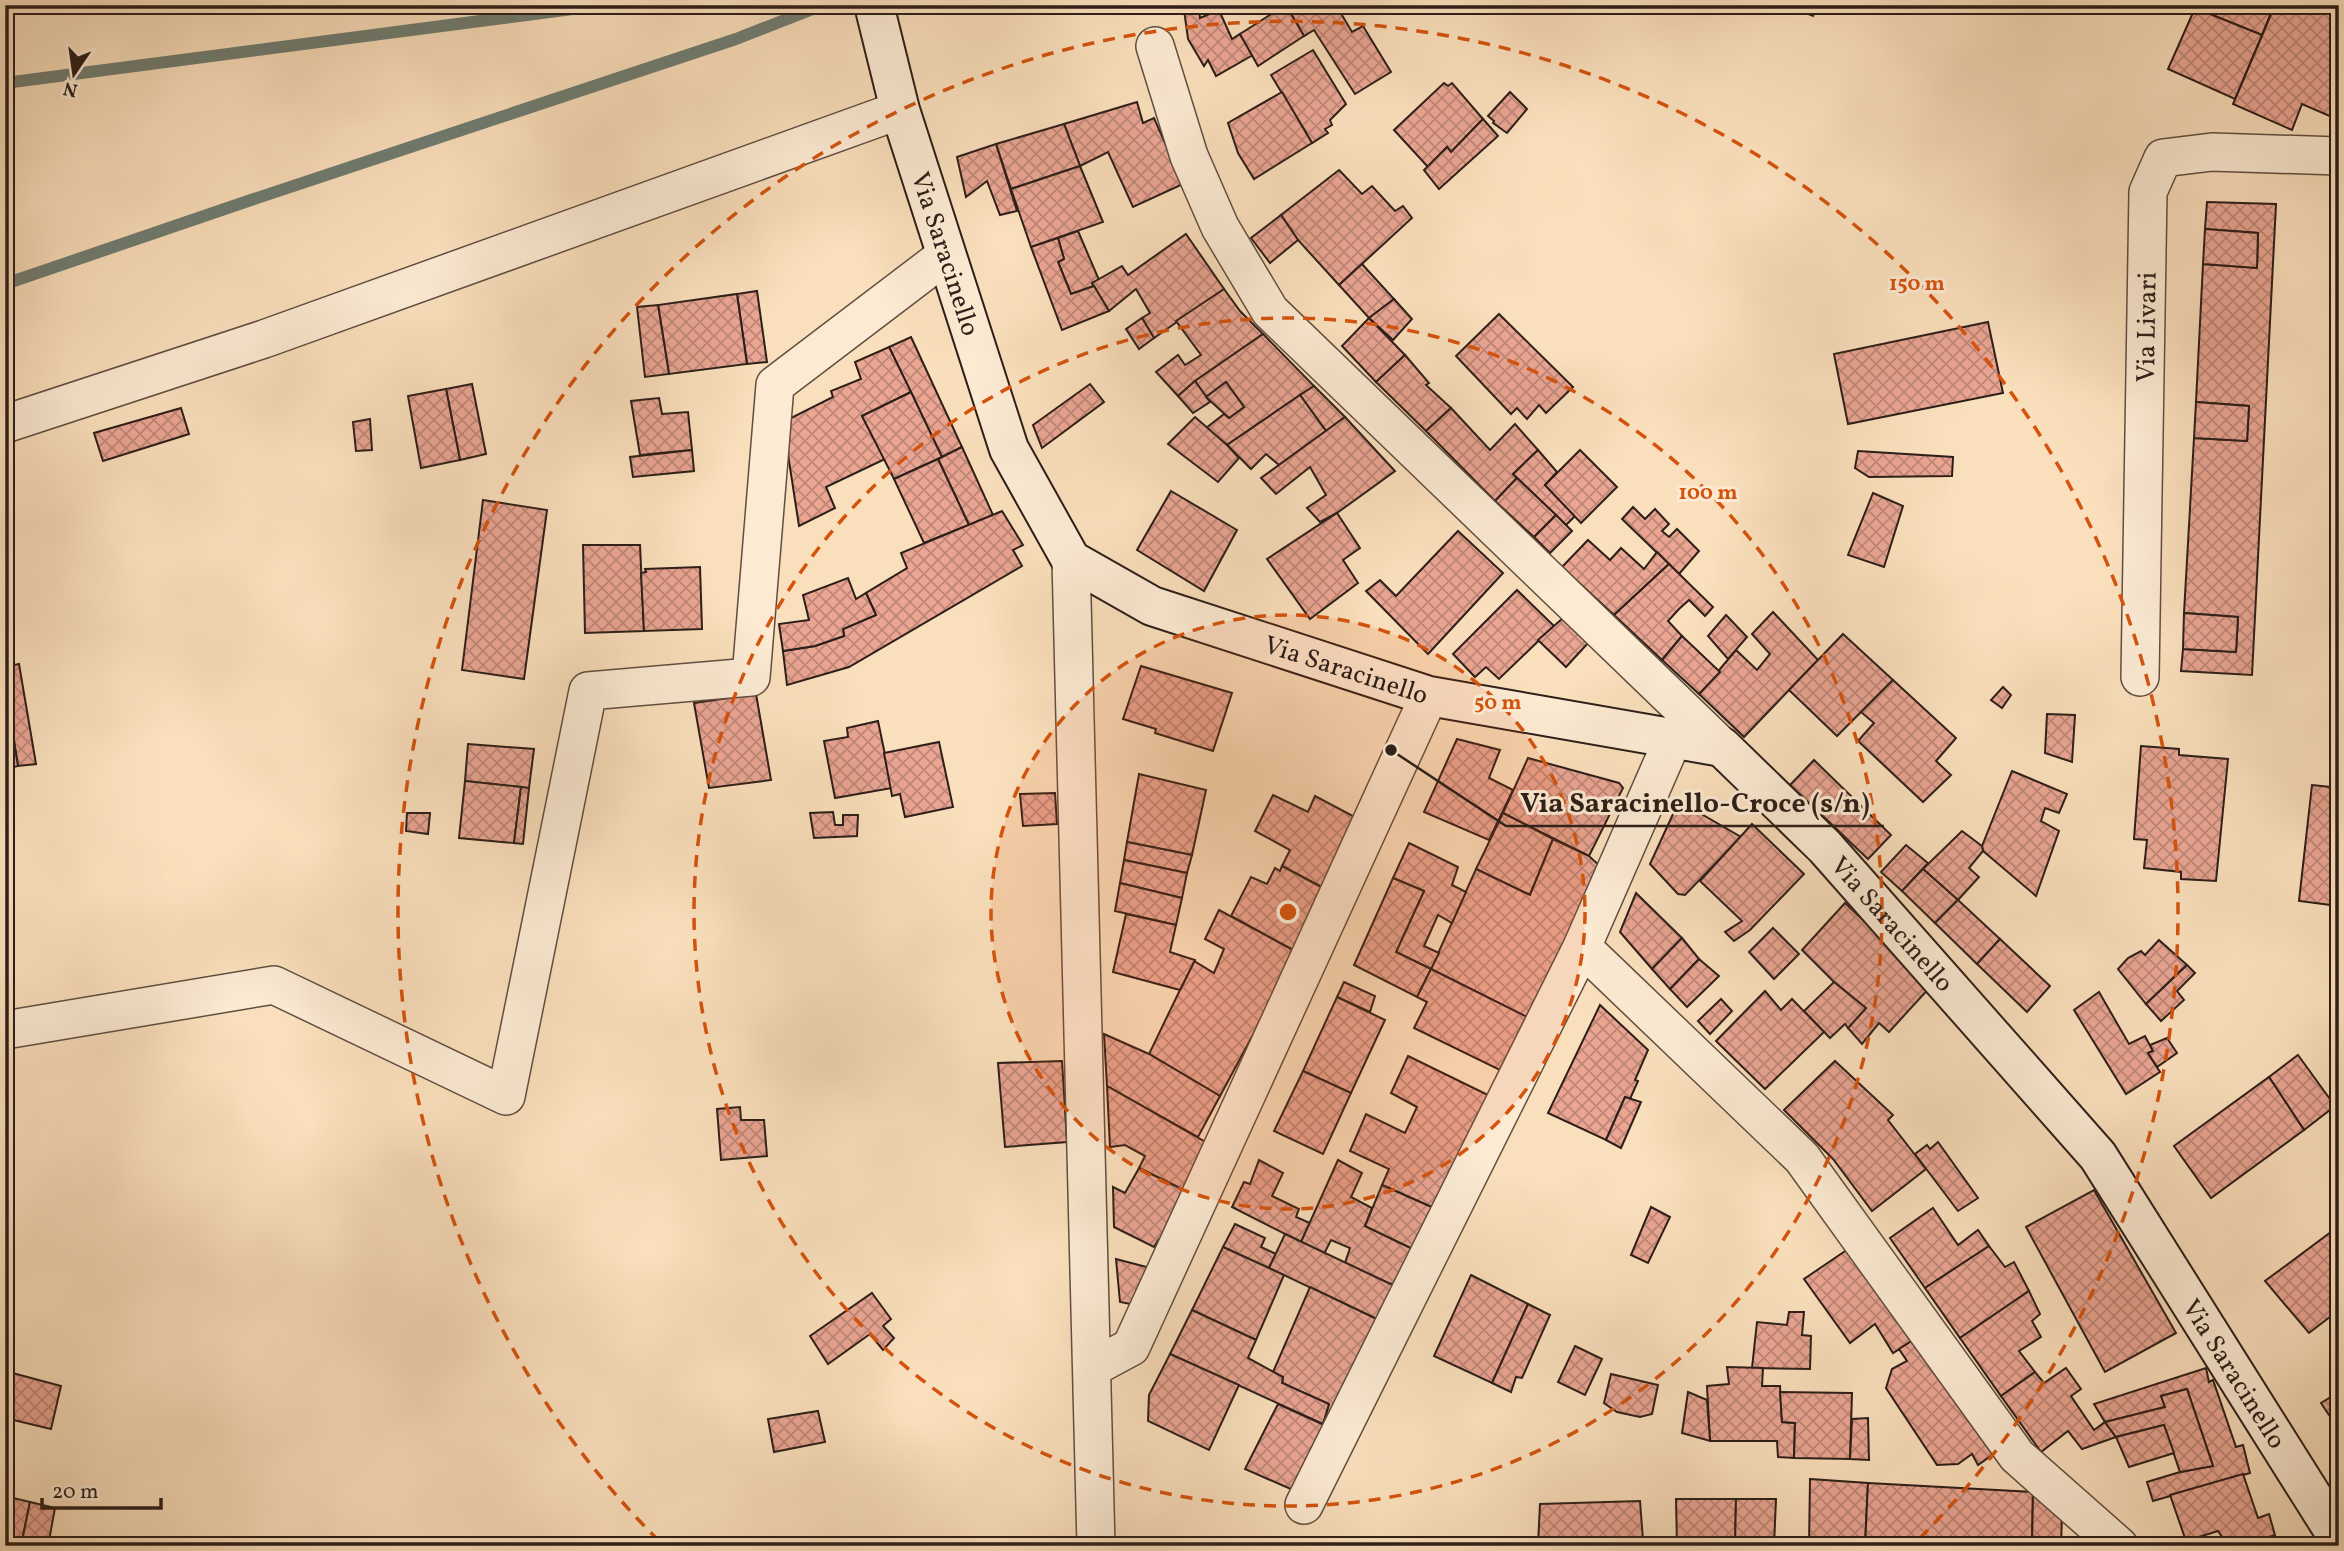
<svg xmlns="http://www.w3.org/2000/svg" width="2344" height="1551" viewBox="0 0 2344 1551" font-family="Vollkorn,serif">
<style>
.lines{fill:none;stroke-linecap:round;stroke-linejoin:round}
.stream{stroke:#707d73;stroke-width:12}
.building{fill:url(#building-cross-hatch);stroke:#2c1e18;stroke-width:2}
.street-casing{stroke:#604e41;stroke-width:40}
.secondary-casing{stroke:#2c1e18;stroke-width:42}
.street{stroke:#fcead3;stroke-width:37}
.secondary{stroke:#fcead3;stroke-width:38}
.ring{fill:none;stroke:#d5530d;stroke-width:3.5;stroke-dasharray:12 9}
.labels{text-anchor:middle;stroke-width:6;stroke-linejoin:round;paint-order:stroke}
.street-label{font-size:26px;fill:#2c1e18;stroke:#fcead3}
.centre{fill:#d5530d;stroke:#fcead3;stroke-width:3.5}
.ring-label{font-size:21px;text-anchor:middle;font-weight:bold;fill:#d5530d;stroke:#fcead3;stroke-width:6;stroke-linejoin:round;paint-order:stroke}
.leader{fill:none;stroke:#2c1e18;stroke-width:2.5}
.callout-dot{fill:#2c1e18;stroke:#fcead3;stroke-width:2.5}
.callout-label{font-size:28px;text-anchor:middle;font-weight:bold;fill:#2c1e18;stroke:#fcead3;stroke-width:6;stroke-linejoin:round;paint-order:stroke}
</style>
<defs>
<pattern id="building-cross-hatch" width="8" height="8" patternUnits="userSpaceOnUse" patternTransform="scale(1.75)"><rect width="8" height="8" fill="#eaa593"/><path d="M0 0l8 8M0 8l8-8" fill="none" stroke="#be8677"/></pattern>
</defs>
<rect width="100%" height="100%" fill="#fadfbc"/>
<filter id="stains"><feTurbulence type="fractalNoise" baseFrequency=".00286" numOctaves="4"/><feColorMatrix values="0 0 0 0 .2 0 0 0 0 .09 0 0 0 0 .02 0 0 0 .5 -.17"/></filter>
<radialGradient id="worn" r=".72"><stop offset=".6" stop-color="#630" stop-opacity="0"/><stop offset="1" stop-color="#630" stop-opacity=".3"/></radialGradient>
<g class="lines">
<g class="stream">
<polyline points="5,83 603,5"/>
<polyline points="5,284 248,201 736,39 823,5"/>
</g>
</g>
<g class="building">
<polygon points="1191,5 1203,5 1204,8 1199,9 1200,18 1219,10 1232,39 1240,34 1253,55 1216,76 1208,60 1204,66 1188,39 1184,10"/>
<polygon points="1299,5 1336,5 1352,32 1363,26 1391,72 1355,94 1314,30 1304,36 1290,12"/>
<polygon points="1787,5 1827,5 1824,11 1816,7 1813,16"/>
<polygon points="2196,5 2253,5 2271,13 2262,35 2195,8"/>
<polygon points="2275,5 2313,5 2339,15 2339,120 2302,104 2292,130 2233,104"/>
<polygon points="1284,6 1290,12 1304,36 1258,66 1240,34"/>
<polygon points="2195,8 2262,35 2235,99 2168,69"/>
<polygon points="1313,50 1346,104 1330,120 1332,125 1325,129 1328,133 1312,143 1271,75"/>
<polygon points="1444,83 1448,86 1452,83 1483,119 1451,152 1447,147 1428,167 1394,130"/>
<polygon points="1282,92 1312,143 1254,179 1238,153 1228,123"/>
<polygon points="1510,92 1527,109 1507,133 1493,123 1494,121 1488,116"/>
<polygon points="1137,102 1143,123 1154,118 1183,184 1133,207 1108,152 1080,166 1064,124"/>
<polygon points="1483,119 1498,136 1439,189 1424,170 1447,147 1451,152"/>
<polygon points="1064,124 1080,166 1011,189 996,144"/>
<polygon points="996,144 1017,211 1000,215 987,181 966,197 957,157"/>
<polygon points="1080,166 1103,222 1031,247 1011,189"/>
<polygon points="1339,170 1362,194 1372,186 1395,211 1403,206 1412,218 1339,285 1298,240 1281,215"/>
<polygon points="2207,202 2276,204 2252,675 2181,671 2183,649 2236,652 2238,617 2184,613 2194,438 2247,441 2249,406 2196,402 2203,264 2257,268 2258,233 2205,229"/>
<polygon points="1281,215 1298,240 1270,263 1251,238"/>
<polygon points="2205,229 2258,233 2257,268 2203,264"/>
<polygon points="1078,231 1099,280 1092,283 1094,286 1071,294 1058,262 1064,259 1058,238"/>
<polygon points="1186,234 1224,289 1154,338 1142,318 1150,313 1136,289 1109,311 1092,283 1122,266 1128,275"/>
<polygon points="1058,238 1064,259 1058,262 1071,294 1094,286 1109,311 1062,330 1031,247"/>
<polygon points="1362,264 1394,299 1369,318 1339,285"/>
<polygon points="1224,289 1240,311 1263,334 1195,381 1178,396 1156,372 1178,355 1185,365 1201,355 1176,321"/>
<polygon points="757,291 767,362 747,364 737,294"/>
<polygon points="737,294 747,364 669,374 658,305"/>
<polygon points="1394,299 1412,319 1393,340 1369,318"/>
<polygon points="658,305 669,374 645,377 637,307"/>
<polygon points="1499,314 1573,387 1546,413 1539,405 1527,419 1517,408 1511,414 1456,356"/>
<polygon points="1142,318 1154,338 1139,349 1126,329"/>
<polygon points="1369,318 1405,355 1376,382 1342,346"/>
<polygon points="1988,322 2003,393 1848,424 1834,354"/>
<polygon points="1263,334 1314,386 1227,445 1206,428 1224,414 1229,418 1244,407 1226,382 1206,397 1195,381"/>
<polygon points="911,337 962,447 942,457 889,347"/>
<polygon points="889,347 911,392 862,416 885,459 826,487 835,508 799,526 783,422 833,397 831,391 861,379 855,362"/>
<polygon points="1405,355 1429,383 1426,385 1451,408 1426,431 1376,382"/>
<polygon points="1195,381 1210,402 1193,413 1178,396"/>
<polygon points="1226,382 1244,407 1229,418 1206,397"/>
<polygon points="472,384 486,454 460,460 446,389"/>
<polygon points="1090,384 1104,402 1042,448 1033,425"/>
<polygon points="1314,386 1345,417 1326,431 1300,395"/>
<polygon points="446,389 460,460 421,468 408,396"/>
<polygon points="911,392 942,457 894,479 862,416"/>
<polygon points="1300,395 1326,431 1279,465 1266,454 1251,469 1227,445"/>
<polygon points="659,398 662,414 688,412 692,450 640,455 631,401"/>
<polygon points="2196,402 2249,406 2247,441 2194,438"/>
<polygon points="181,408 189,434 103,461 94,433"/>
<polygon points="1451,408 1490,450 1515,424 1538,450 1513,474 1517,478 1495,501 1426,431"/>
<polygon points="1195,417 1227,445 1239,458 1218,482 1168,444"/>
<polygon points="1345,417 1395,471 1337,513 1320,522 1307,508 1326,495 1310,467 1276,494 1261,478"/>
<polygon points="370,419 372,450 356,451 353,422"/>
<polygon points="962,447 993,515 969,525 938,459"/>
<polygon points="692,450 694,471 633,477 630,457"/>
<polygon points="1538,450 1557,472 1545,485 1575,516 1566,525 1513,474"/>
<polygon points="1580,450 1617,487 1581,523 1545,485"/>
<polygon points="1858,451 1953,457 1952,476 1869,477 1855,468"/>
<polygon points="938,459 969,525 924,543 894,479"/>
<polygon points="1517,478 1556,515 1534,537 1495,501"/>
<polygon points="1171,491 1237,530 1204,591 1137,550"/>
<polygon points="1873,493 1903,506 1884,567 1848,555"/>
<polygon points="483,500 547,510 524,679 462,670"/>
<polygon points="1633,507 1645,519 1655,509 1669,524 1662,531 1669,537 1677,529 1699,551 1679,574 1622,519"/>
<polygon points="1002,511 1023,545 1013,550 1022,566 849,667 787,685 783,651 815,646 844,636 843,629 876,615 866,593 907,568 901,553"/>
<polygon points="1337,513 1360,548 1343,560 1358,583 1310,619 1267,559"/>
<polygon points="1556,515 1572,531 1550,553 1534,537"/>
<polygon points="1458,531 1503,573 1428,654 1366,591 1380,580 1396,596"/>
<polygon points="1588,540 1610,560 1621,548 1644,569 1657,552 1669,564 1614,615 1562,567"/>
<polygon points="583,545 640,545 644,631 585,633"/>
<polygon points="1669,564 1713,607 1705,616 1689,600 1679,609 1668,621 1682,636 1662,660 1614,615"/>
<polygon points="700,567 702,629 644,631 641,573 646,572 645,569"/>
<polygon points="848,578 856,599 866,593 876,615 843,629 844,636 815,646 783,651 779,624 809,620 803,595"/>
<polygon points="2339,579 2339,632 2336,632"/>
<polygon points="1517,590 1554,626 1499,679 1486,667 1475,677 1453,654"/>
<polygon points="1773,612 1818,660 1744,737 1699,694 1736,650 1757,670 1770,654 1752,634"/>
<polygon points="2184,613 2238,617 2236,652 2183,649"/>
<polygon points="1726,615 1747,637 1728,659 1708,636"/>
<polygon points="1564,617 1589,642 1566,667 1538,640"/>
<polygon points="2336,632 2339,632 2339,668 2334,668"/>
<polygon points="1843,634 1893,680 1837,736 1789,690"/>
<polygon points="1682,636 1720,672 1699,694 1662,660"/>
<polygon points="19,664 36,764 18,766 12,729 5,730 5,667"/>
<polygon points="1141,666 1232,693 1213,751 1155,733 1156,729 1123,719"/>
<polygon points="2334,668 2339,668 2339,700 2333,700"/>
<polygon points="1893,680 1956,738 1936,761 1951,775 1923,802 1858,741 1874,723 1861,712"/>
<polygon points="2003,687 2011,695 2002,708 1991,700"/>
<polygon points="756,694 771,780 709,788 694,703"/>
<polygon points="2047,714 2075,715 2072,762 2045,753"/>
<polygon points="878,721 892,788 835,798 824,741 848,737 847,728"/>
<polygon points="12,729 18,766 5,769 5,730"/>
<polygon points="1457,739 1500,750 1489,778 1513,790 1489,840 1424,812"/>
<polygon points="939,742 953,807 905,817 900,794 892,796 884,753"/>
<polygon points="468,744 534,749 529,788 465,781"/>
<polygon points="2141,746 2179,749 2179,755 2228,759 2216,881 2181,879 2181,872 2144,868 2147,840 2134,839"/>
<polygon points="1528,758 1619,783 1623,788 1589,856 1503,813"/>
<polygon points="1814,760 1891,835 1868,859 1790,785"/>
<polygon points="2012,771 2067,794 2059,813 2045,808 2041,821 2059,831 2036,896 1983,851 1982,846"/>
<polygon points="1139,774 1206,790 1192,855 1127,842"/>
<polygon points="465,781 521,787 514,843 459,838"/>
<polygon points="2312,785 2339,788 2339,906 2299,901"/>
<polygon points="521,787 529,788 523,844 514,843"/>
<polygon points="1055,793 1057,824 1023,826 1020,794"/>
<polygon points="1273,795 1308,812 1315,796 1366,823 1335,894 1282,866 1290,850 1255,831"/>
<polygon points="1679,801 1741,837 1685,895 1678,894 1650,864"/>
<polygon points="833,812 835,825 843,825 843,815 858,815 857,836 814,838 810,813"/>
<polygon points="407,813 430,813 428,834 406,831"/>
<polygon points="1503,813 1553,839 1530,895 1476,869"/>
<polygon points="1752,824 1804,874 1750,930 1734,941 1725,932 1742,921 1700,881"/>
<polygon points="1962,831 1982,846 1983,851 1969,868 1979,877 1958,900 1923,869"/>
<polygon points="1553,839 1589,856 1602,868 1531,1019 1431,969 1476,869 1530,895"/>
<polygon points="1127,842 1192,855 1187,873 1124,860"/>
<polygon points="1409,843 1458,867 1452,885 1466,892 1452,923 1438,915 1424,946 1439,953 1431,969 1396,952 1424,891 1393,878"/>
<polygon points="1906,845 1928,863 1902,891 1881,872"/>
<polygon points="1124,860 1187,873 1182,898 1120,883"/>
<polygon points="1282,866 1323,888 1293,950 1231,916 1251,877 1267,884 1275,868 1280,871"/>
<polygon points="1923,869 1958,900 1935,923 1902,891"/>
<polygon points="1393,878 1424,891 1396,952 1431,969 1417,997 1354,965"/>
<polygon points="1120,883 1182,898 1176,925 1115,911"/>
<polygon points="1636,893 1682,938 1652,969 1620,932"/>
<polygon points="1958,900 2000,939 1977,964 1935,923"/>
<polygon points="1845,903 1932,985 1889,1032 1879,1023 1862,1044 1848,1028 1866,1008 1834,982 1802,950"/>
<polygon points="1219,910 1293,950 1255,1031 1220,1096 1149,1054 1194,961 1214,973 1224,949 1205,939"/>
<polygon points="1126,914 1176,925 1170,952 1195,960 1180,990 1113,972"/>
<polygon points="1773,928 1799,954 1774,979 1749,952"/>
<polygon points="1682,938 1699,959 1670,989 1652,969"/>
<polygon points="2000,939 2050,986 2027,1012 1977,964"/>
<polygon points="2159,940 2187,965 2146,1004 2118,969 2128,958 2141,951 2145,955"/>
<polygon points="1699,959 1719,976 1687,1007 1670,989"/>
<polygon points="2187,965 2195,973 2177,991 2184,1000 2161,1021 2146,1004"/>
<polygon points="1431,969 1531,1019 1506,1073 1414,1028 1427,1002 1417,997"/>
<polygon points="1344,982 1375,996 1370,1012 1337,997"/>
<polygon points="1834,982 1866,1008 1848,1028 1845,1024 1830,1038 1804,1011"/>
<polygon points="1765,991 1781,1010 1792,999 1824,1032 1765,1089 1716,1041"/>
<polygon points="2099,992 2129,1044 2145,1036 2153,1051 2148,1053 2160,1072 2126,1094 2074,1010"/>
<polygon points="1337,997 1385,1020 1351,1093 1303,1071"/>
<polygon points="1721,999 1732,1011 1710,1034 1698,1021"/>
<polygon points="1600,1005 1648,1050 1635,1080 1638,1081 1630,1099 1625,1097 1606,1140 1548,1113"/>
<polygon points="1104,1034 1149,1054 1220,1096 1198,1137 1107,1086"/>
<polygon points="2167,1038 2177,1053 2157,1067 2148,1053 2153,1051 2150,1045"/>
<polygon points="2298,1055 2335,1106 2304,1130 2269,1077"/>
<polygon points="1408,1056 1488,1095 1436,1209 1382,1185 1389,1169 1350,1151 1366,1114 1405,1133 1417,1107 1391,1093"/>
<polygon points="1062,1061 1067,1142 1005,1147 998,1063"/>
<polygon points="1835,1061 1893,1115 1888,1120 1926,1169 1872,1211 1833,1159 1784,1110"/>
<polygon points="1303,1071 1351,1093 1323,1154 1274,1131"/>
<polygon points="2269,1077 2304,1130 2211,1198 2174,1146"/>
<polygon points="1107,1086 1216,1148 1192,1194 1139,1168 1145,1156 1125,1145 1110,1147"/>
<polygon points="1625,1097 1641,1102 1621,1148 1606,1140"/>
<polygon points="740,1107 741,1120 764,1120 767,1156 721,1160 717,1109"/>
<polygon points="1938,1142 1978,1198 1958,1211 1915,1154 1927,1145 1930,1149"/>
<polygon points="1259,1160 1283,1173 1272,1196 1299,1209 1296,1217 1310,1223 1301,1242 1232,1207 1244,1182 1250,1184"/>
<polygon points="1338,1160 1362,1173 1351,1197 1372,1208 1365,1226 1417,1251 1399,1288 1345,1263 1350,1248 1331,1240 1324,1254 1301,1242"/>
<polygon points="1139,1168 1192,1194 1166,1244 1159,1239 1154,1247 1114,1227 1113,1187 1125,1193"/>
<polygon points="1382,1185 1436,1209 1417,1251 1365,1226"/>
<polygon points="2094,1190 2176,1333 2105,1372 2026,1227"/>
<polygon points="1651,1207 1670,1217 1648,1263 1631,1255"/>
<polygon points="1933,1208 1958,1245 1978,1230 1989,1246 1925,1288 1890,1238"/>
<polygon points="1235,1224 1265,1238 1261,1247 1276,1254 1269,1268 1223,1247"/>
<polygon points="2339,1226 2339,1310 2309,1333 2265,1281"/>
<polygon points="1285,1234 1399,1288 1383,1322 1269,1268"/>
<polygon points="1854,1245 1926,1332 1893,1353 1875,1324 1850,1343 1804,1279"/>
<polygon points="1989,1246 2005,1267 2014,1262 2029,1291 1960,1338 1925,1288"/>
<polygon points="1223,1247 1284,1275 1256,1340 1192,1310"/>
<polygon points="1116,1259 1154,1269 1141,1306 1120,1302"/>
<polygon points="1471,1275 1528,1304 1492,1383 1434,1356"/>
<polygon points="1310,1287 1383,1322 1333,1429 1323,1424 1329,1404 1282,1383 1283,1377 1273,1372"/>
<polygon points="2029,1291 2040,1314 2032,1321 2041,1337 2019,1351 2035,1372 2001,1396 1960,1338"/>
<polygon points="872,1293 891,1319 883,1326 894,1338 883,1350 870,1334 828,1364 810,1336"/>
<polygon points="1528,1304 1550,1315 1522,1378 1516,1377 1511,1392 1492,1383"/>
<polygon points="1192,1310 1256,1340 1248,1358 1283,1377 1282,1383 1329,1404 1323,1424 1170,1354"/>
<polygon points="1789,1312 1804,1312 1802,1335 1811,1336 1810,1369 1752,1368 1757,1322 1787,1325"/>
<polygon points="1926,1332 2005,1446 1978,1465 1972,1454 1958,1464 1937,1465 1886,1388 1892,1369 1907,1361 1899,1349"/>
<polygon points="1575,1346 1602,1359 1585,1395 1558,1382"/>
<polygon points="1170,1354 1239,1385 1209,1450 1148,1421 1149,1395"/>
<polygon points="1727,1367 1763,1368 1762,1386 1780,1386 1782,1422 1795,1423 1794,1458 1778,1457 1777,1441 1710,1441 1707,1386 1729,1384"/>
<polygon points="2066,1368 2081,1389 2071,1396 2094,1430 2105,1422 2116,1437 2082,1449 2068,1431 2041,1452 2001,1396 2035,1372 2044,1383"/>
<polygon points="2206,1368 2209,1382 2213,1380 2236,1447 2243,1445 2250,1473 2153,1501 2147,1482 2180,1472 2213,1466 2187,1389 2161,1396 2165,1407 2105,1422 2094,1404"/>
<polygon points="5,1371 61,1386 51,1429 5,1418"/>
<polygon points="1611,1374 1658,1385 1652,1414 1640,1417 1617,1412 1604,1403"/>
<polygon points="2187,1389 2213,1466 2180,1472 2164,1425 2116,1437 2105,1422 2165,1407 2161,1396"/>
<polygon points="1688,1392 1707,1400 1710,1441 1682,1433"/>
<polygon points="1780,1392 1852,1393 1850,1459 1794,1458 1795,1423 1782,1422"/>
<polygon points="2339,1392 2339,1430 2321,1403"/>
<polygon points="1278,1404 1333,1429 1302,1494 1245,1469"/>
<polygon points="818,1411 825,1442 774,1452 768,1419"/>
<polygon points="1868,1418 1869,1460 1850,1459 1852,1419"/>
<polygon points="2164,1425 2174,1453 2129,1467 2116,1437"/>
<polygon points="2243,1474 2258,1518 2269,1514 2275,1535 2242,1546 2228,1546 2218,1531 2186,1541 2170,1495"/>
<polygon points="1810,1479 1868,1483 1865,1546 1809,1546"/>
<polygon points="1868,1483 2033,1492 2032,1546 1865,1546"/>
<polygon points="2033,1492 2062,1515 2061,1546 2032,1546"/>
<polygon points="5,1496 30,1502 21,1546 5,1546"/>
<polygon points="1676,1499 1736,1499 1735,1546 1677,1546"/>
<polygon points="1736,1499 1776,1499 1774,1546 1735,1546"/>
<polygon points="1640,1501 1643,1540 1538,1545 1540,1504"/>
<polygon points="30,1502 55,1508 48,1546 21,1546"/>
</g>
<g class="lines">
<defs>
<g id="street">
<polyline points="1155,46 1189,156 1220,227 1270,311 1722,747"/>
<polyline points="5,424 264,339 900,110"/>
<polyline points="1071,560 1096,1546"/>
<path id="s1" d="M2140,677L2148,192L2163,158L2212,152L2339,156"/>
<polyline points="1582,947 1802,1158 2017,1456 2119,1546"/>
<polyline points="5,1030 274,985 506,1096 588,691 751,677 775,385 946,255"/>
<polyline points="1092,1368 1131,1347 1429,696"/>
<polyline points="1304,1505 1582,947 1673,739"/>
</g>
<g id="secondary">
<path id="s2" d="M874,5L900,110L1009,449L1071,560L1152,606L1429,696L1722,747L1825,847L2098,1156L2339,1539"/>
</g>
</defs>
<use href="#street" class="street-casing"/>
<use href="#secondary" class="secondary-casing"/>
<use href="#street" class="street"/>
<use href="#secondary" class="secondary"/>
</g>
<circle cx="1288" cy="912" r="297" fill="#d5530d" fill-opacity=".12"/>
<g class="ring">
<circle cx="1288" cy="912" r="297"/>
<circle cx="1288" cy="912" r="594"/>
<path d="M659 1541A890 890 0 1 1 1917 1541"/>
</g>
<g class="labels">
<g class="street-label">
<text dy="9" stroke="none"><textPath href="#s2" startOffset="259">Via Saracinello</textPath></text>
<text dy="9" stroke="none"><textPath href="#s1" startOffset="350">Via Livari</textPath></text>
<text dy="9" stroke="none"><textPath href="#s2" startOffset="889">Via Saracinello</textPath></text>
<text dy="9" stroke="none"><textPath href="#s2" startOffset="1519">Via Saracinello</textPath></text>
<text dy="9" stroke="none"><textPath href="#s2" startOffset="2086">Via Saracinello</textPath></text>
</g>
</g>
<circle cx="1288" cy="912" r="10" class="centre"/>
<g class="ring-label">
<text x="1917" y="290">150 m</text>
<text x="1708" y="499">100 m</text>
<text x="1498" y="709">50 m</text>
</g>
<path class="leader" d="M1391 750L1506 826H1884"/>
<circle class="callout-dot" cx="1391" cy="750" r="7"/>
<g class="callout-label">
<text x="1695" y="812">Via Saracinello-Croce (s/n)</text>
</g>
<rect width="2344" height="1551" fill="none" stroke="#fadfbc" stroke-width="28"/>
<rect x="7" y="7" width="2330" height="1537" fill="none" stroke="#2c1e18" stroke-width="3.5"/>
<rect x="14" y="14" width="2316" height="1523" fill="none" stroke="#2c1e18" stroke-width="2"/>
<g transform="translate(74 74) rotate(193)" stroke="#fcead3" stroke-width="5" paint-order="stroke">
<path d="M0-5L12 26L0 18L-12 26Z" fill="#2c1e18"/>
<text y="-10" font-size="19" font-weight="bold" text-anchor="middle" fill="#2c1e18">N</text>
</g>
<path d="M42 1498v10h119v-10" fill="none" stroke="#2c1e18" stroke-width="3.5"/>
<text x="52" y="1498" font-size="21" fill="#2c1e18" stroke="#fcead3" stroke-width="5" paint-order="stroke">20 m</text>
<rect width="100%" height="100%" filter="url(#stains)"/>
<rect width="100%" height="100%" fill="url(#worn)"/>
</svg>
